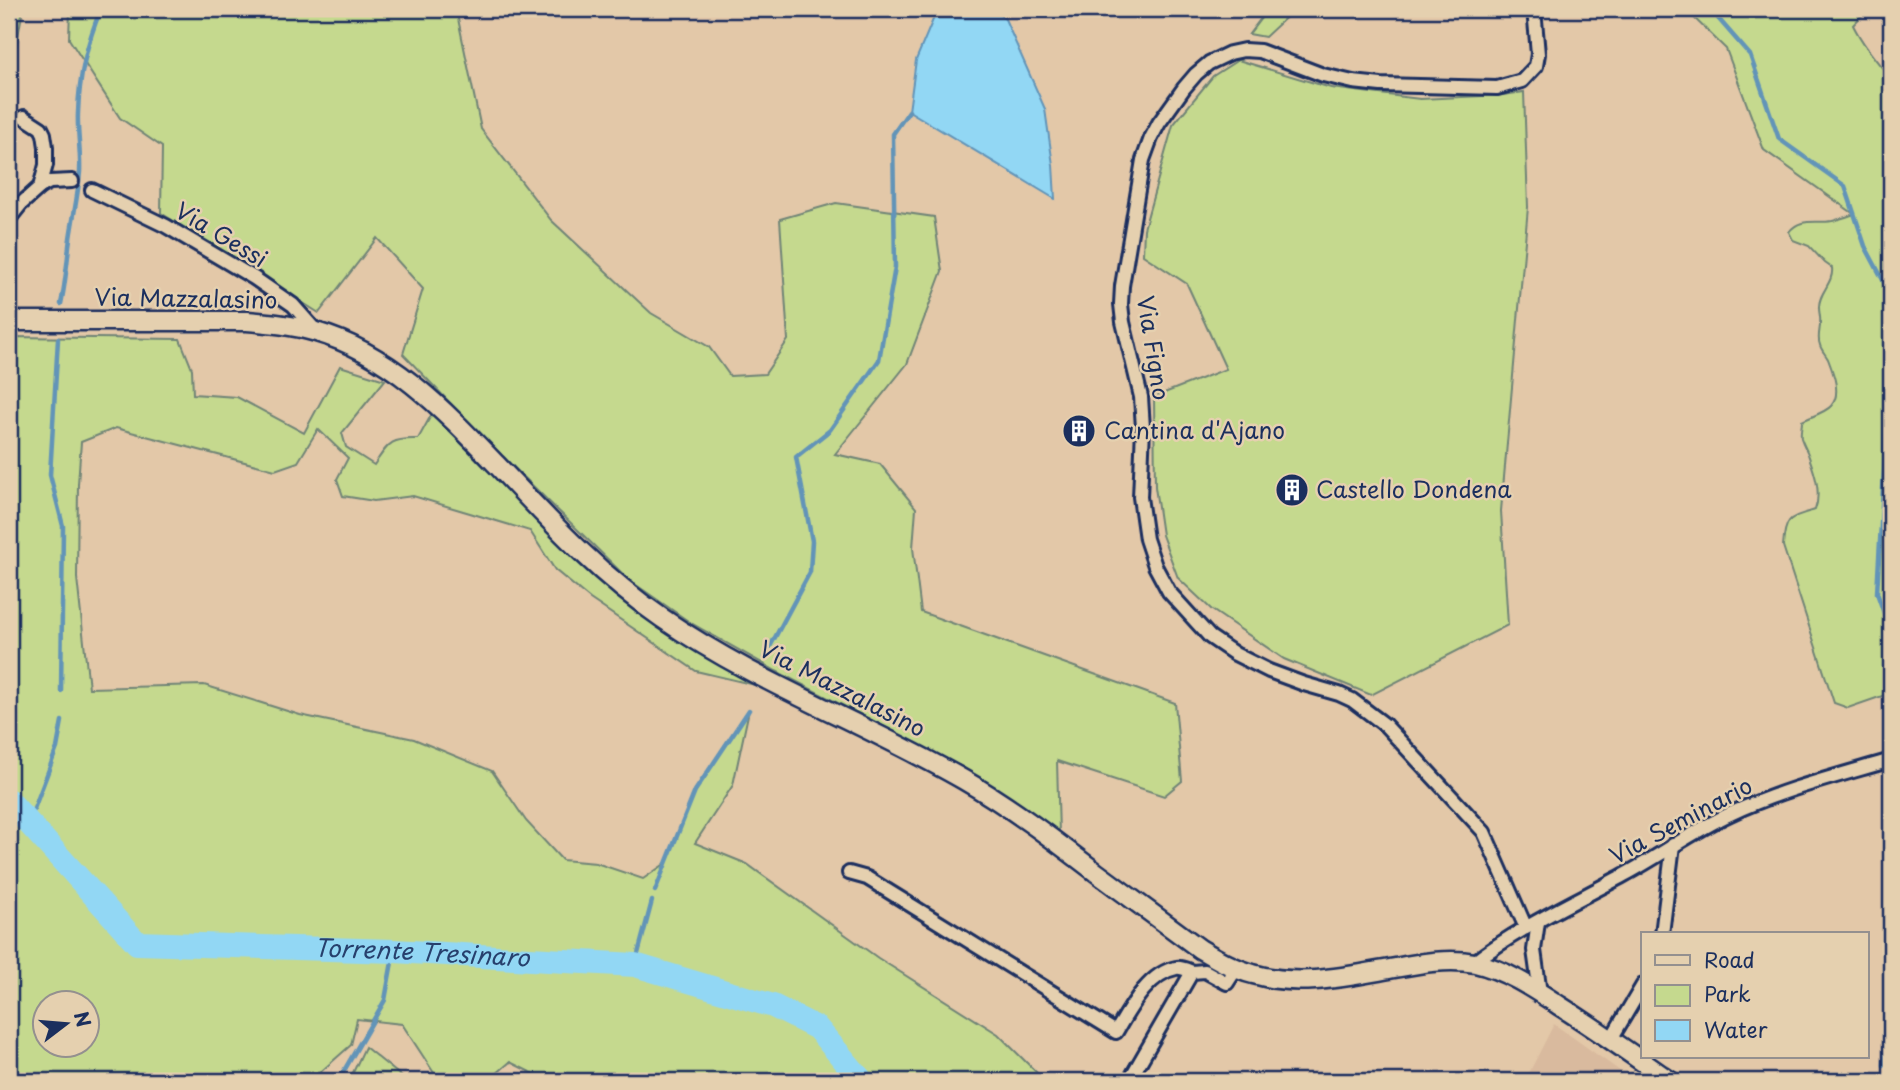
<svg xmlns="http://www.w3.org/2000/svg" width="1900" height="1090" viewBox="0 0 1900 1090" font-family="'Playpen Sans',sans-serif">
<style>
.built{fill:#d9ba9e}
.green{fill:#c5d98e;stroke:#708476;stroke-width:2;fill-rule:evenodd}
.water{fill:#92d7f4;stroke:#6294b8;stroke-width:2}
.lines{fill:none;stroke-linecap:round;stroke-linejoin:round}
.stream{stroke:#6294b8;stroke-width:4.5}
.river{stroke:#92d7f4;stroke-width:24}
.street-casing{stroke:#1b2f5e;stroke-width:18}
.secondary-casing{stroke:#1b2f5e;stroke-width:23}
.street{stroke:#e5d0af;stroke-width:12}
.secondary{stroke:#e5d0af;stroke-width:18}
.labels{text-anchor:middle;stroke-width:5;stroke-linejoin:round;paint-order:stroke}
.street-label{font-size:23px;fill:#1b2f5e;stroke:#e5d0af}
.poi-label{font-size:23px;fill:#1b2f5e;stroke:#e5d0af;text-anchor:start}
.water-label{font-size:24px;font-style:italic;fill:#27406d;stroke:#e5d0af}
</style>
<rect width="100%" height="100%" fill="#e3c8a8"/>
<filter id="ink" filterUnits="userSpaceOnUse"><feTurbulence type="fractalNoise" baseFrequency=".0143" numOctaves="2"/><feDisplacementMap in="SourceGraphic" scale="14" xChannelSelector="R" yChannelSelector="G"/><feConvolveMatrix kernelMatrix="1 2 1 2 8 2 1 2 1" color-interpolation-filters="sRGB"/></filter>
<g filter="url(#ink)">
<polygon class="built" points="1554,1024 1634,1081 1525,1081"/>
<g class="green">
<polygon points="9,9 23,9 11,75 9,73"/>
<polygon points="70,9 456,9 481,129 551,220 651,313 709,347 730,376 765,374 788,340 780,219 836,203 934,217 942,271 907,364 835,454 880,464 916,508 913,548 921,612 1175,703 1182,781 1164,796 1057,761 1059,834 964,768 776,671 691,623 629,580 480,434 403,354 423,289 377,238 319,313 161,213 162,147 120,118 69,39"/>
<polygon points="1268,9 1295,9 1265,37 1249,34"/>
<path d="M1685,9H1868L1853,25C1863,45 1876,61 1891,78V693L1848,708L1834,703L1783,546C1785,517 1789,518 1815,510C1822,492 1814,471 1808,454C1806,449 1803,444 1801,438C1800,433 1802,426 1802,421C1810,417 1826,412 1831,406C1842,394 1833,372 1828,359C1826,355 1821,350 1820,345C1817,338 1820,331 1820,324C1821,318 1819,313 1819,308C1818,293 1834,283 1832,268L1825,263L1809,246L1793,240L1789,232C1800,217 1816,224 1832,221C1839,219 1847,217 1854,214L1764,150L1726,49Z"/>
<polygon points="1238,60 1331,88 1420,99 1503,95 1524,92 1528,207 1501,511 1508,625 1371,695 1284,659 1212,610 1178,578 1162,535 1155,487 1154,397 1226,369 1187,284 1143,255 1144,229 1173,125 1213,76"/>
<path d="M9,337L180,339L192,369L193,394L237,397L304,433L340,366L385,380L342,433L346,447L374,465C389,443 390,438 418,439L434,410L571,551L764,687L696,671L590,599L555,570L530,531L413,496L374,501L343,496L337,479L348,458L318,429L298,462L275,470L116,428L81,442L78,484L77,578L89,688L204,685L300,715L414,739L492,771L526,821L562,860L596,863L643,879L666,863L695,791L749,710L733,785L695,843L747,864L878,958L998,1034L1045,1081H548L510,1062L488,1081H434L436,1076L402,1024L357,1019L351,1045L316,1076L276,1075L253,1081H9ZM46,1002H88V1044H46Z"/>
<polygon points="365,1047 407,1081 349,1081"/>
</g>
<polygon class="water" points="940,9 992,9 1005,19 1045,109 1053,165 1055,199 909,111 916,60 937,10"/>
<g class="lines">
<g class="stream">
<polyline points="1710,9 1750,55 1779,139 1845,186 1865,246 1891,295"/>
<path d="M61,304C65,285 67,266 69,246C72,221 78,197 80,172C81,152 77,132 78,113C79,77 87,42 101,9"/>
<polyline points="58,339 50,475 63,526 61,691"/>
<polyline points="1891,352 1877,593 1891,633"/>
<polyline points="764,658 810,572 812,541 796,457 830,430 879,360 895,267 893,134 909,111"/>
<polyline points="29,822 57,748 62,721"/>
<polyline points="655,891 695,791 749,710"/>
<polyline points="635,965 652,901"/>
<polyline points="1884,1065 1891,1023"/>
<polyline points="338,1081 385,1000 394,951"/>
</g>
<path class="river" id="s1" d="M9,801L137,943L394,951L635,965L773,1006L817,1028L862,1081"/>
<defs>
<g id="street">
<polyline points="40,187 50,182 72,181"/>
<polyline points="92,190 166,226 254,278 293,305 316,331"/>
<polyline points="9,219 21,204 40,187 46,165 46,147 44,134 41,128 24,117"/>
<path d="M849,873L867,878L1116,1032C1129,1010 1148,973 1176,968C1181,967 1187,970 1192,972"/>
<polyline points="1538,922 1534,950 1540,993"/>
<polyline points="1526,928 1484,832 1385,725 1352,700 1339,694 1304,684 1269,671 1235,654 1210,637 1169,592 1155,566 1146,539 1140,497 1143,428 1141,397 1123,322 1121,304 1122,286 1143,160 1151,138 1159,123 1184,88 1196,74 1209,63 1230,53 1244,50 1260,51 1323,75 1353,82 1381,85 1497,88 1522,81 1536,66 1538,54 1534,9"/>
<polyline points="1662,934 1673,845"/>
<path d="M1473,963C1519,927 1573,903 1624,875C1660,856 1693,831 1730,814C1781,790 1837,776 1891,760"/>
<polyline points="1611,1039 1643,985"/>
<polyline points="1129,1081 1192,972 1205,971 1227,983 1236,969"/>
</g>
<path id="secondary" d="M9,321H247C270,323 293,325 316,332C390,353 444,410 496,464C548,519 599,575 662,618C756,683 865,723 964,780C1011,807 1054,840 1097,873C1131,898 1166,924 1200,949C1217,959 1234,969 1253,974C1299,988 1349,976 1395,968C1421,963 1449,958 1475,963C1506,970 1534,989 1560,1006C1598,1030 1634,1056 1670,1081"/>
</defs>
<use href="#street" class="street-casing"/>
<use href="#secondary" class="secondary-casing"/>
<use href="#street" class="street"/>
<use href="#secondary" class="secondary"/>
</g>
</g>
<defs>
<symbol id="building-disc" viewBox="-11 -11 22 22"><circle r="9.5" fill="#1b2f5e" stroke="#e5d0af"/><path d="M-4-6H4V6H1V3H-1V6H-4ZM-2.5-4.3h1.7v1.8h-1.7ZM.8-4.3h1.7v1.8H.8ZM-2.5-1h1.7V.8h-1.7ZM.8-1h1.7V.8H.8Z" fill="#fff"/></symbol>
</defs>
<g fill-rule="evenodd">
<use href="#building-disc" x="1060" y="412" width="38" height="38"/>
<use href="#building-disc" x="1273" y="471" width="38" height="38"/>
</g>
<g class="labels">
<g class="street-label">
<text transform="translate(221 235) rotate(31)" y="8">Via Gessi</text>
<text transform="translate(186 299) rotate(1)" y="8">Via Mazzalasino</text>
<text transform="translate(1153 348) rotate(81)" y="8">Via Figno</text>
<text transform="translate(842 689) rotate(27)" y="8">Via Mazzalasino</text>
<text transform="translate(1681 821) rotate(-28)" y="8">Via Seminario</text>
</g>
<g class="poi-label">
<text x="1104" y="439">Cantina d'Ajano</text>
<text x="1316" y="498">Castello Dondena</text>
</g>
<g class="water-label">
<text dy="8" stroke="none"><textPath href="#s1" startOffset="476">Torrente Tresinaro</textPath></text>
</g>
</g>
<rect width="1900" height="1090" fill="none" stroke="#e5d0af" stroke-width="35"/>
<rect x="18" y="18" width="1865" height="1055" fill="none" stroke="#1b2f5e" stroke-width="2.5" filter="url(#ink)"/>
<rect x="1641" y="932" width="228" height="126" fill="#e5d0af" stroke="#94908f" stroke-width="2"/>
<rect x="1655" y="955" width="35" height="10" fill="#e5d0af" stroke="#94908f" stroke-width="2"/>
<text x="1704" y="968" font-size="21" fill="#1b2f5e">Road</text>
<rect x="1655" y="985" width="35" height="21" fill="#c5d98e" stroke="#94908f" stroke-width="2"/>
<text x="1704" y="1002" font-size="21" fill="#1b2f5e">Park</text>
<rect x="1655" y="1020" width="35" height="21" fill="#92d7f4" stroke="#94908f" stroke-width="2"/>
<text x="1704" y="1038" font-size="21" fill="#1b2f5e">Water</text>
<g transform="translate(66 1024) rotate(74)"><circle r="33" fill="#e5d0af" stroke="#94908f" stroke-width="2"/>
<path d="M0-5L12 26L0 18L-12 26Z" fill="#1b2f5e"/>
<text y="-10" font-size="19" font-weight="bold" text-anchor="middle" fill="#1b2f5e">N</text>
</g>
</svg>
